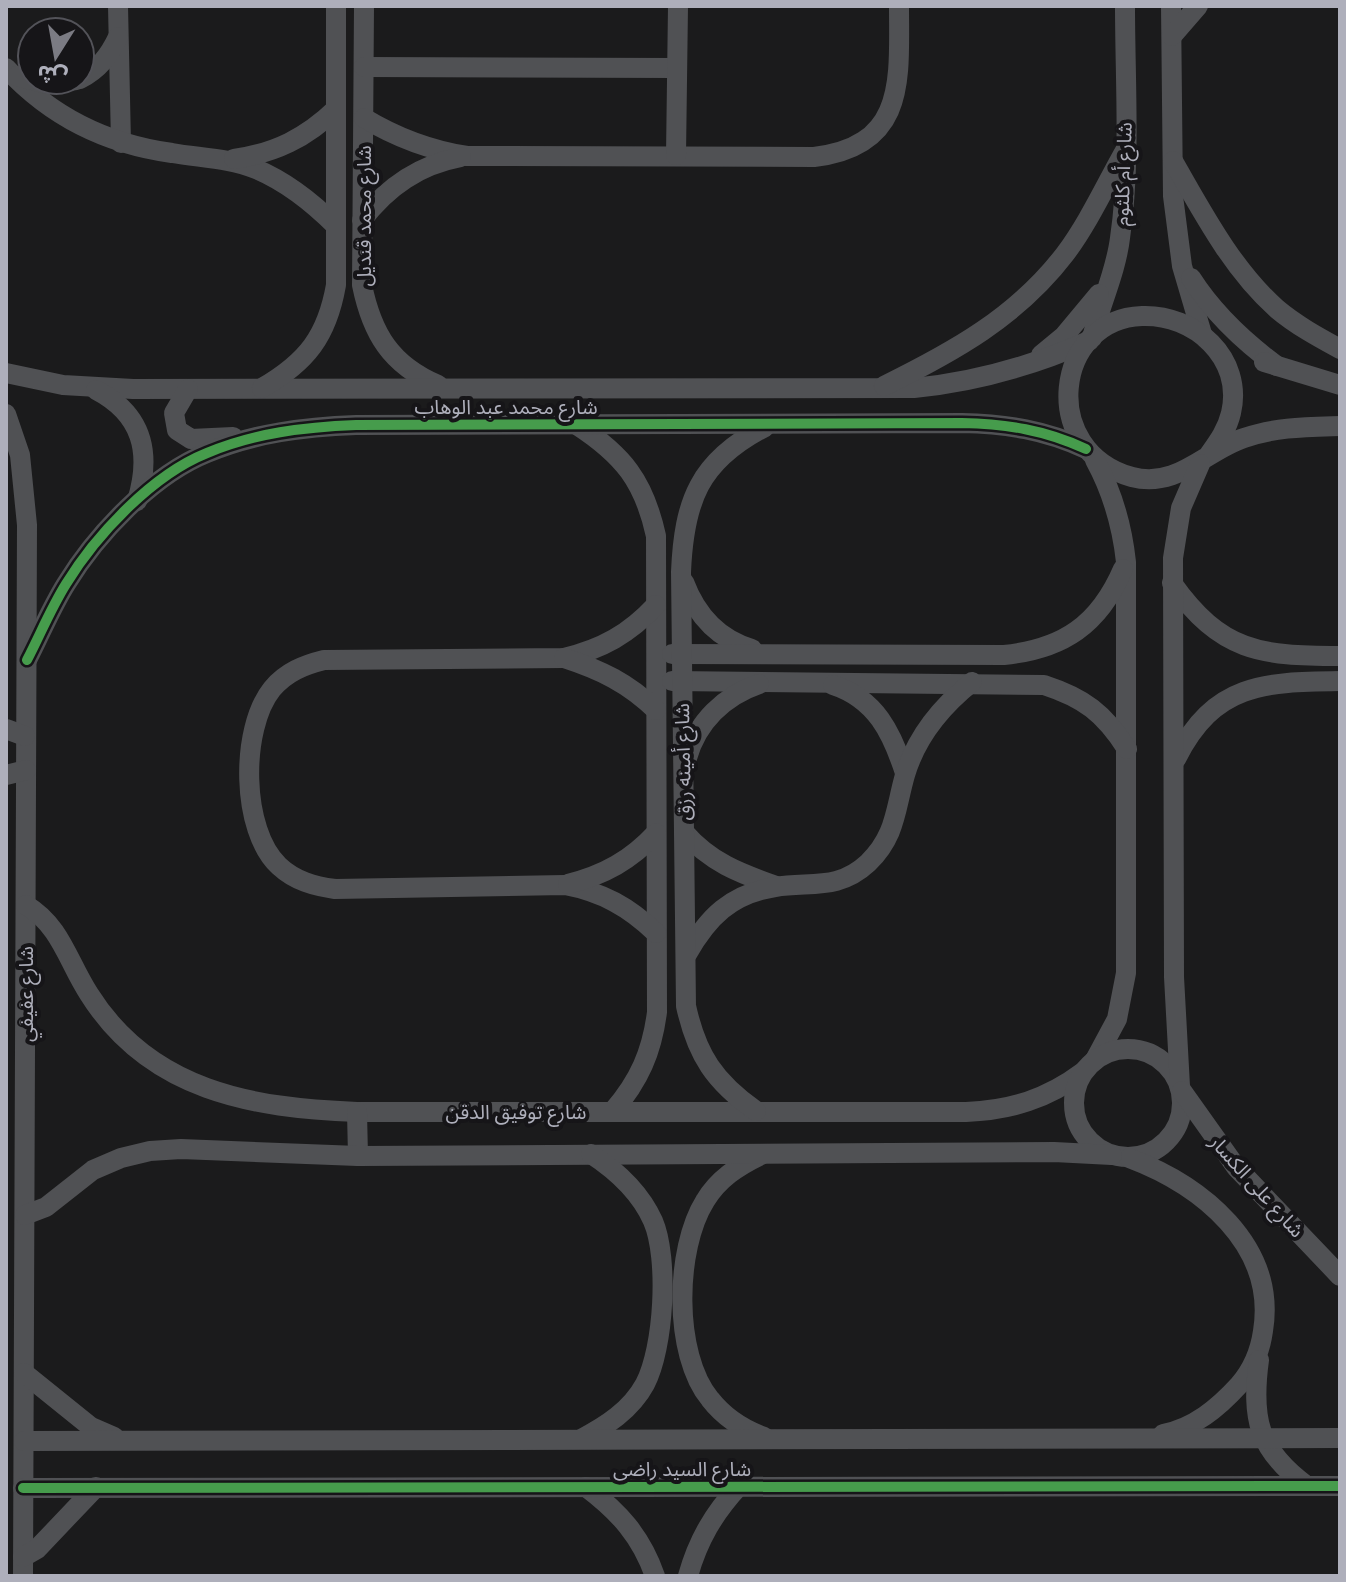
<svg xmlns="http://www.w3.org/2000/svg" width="1346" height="1582" viewBox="0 0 1346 1582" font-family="'Public Sans','Noto Sans Arabic',sans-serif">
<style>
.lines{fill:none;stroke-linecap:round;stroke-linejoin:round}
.minor{stroke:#505154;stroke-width:20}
.cycleway-casing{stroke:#161518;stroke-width:15}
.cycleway{stroke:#469c4c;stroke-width:10}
.labels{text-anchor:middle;stroke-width:8;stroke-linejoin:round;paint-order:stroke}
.street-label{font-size:20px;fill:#aeafbb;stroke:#161518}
</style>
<rect width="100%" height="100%" fill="#1b1b1c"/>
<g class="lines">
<g class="minor">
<polyline points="118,6 121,143"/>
<path d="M364,6L362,285C372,334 391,365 438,385"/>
<polyline points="1171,6 1173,196 1182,266 1202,334"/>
<polyline points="1172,36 1198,6"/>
<polyline points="364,67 677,68"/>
<path d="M6,68C51,117 106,144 172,153C201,158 229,158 256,169C287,182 313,203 336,226"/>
<polyline points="17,76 47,84 76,80"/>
<path d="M80,79C99,69 109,56 118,37"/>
<path d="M364,118C397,138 429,150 467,156L814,157C907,146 899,79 899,6"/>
<polyline points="676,155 678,6"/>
<path d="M234,159C275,153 306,138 336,109"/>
<path d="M1173,161C1203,213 1232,269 1277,309C1296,325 1318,337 1340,349"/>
<path d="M362,220C388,186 419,165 461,157"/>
<path d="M1191,278C1214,314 1243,341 1277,366"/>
<path d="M1092,338C1100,305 1116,272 1120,238C1131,162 1125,83 1125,6"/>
<polyline points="1041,355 1064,336 1099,294"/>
<polyline points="1264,362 1340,385"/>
<path d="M6,373L63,385L133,389L914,388C977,382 1032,366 1089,341"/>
<path d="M884,386C953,352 1017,317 1065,254C1089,222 1106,184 1126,149"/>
<path d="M262,388C307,362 327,336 336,285V6"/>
<polyline points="188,389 174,413 177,430 191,439 233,437"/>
<path d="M96,390C142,414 152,452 137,501"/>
<polyline points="6,414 20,455 27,525 23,1576"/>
<path d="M577,425C623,455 644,481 656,536L657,1012C652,1052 639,1081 613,1111"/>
<path d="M1208,456C1218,442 1227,430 1231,413C1244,358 1194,314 1142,316C1054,319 1038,451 1132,477C1177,489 1205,451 1244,438C1275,427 1307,427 1340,426"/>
<path d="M1095,460C1113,493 1122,525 1126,562V973L1117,1019L1095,1060"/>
<path d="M684,582C696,614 718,639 752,649"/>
<path d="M1172,583C1221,652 1260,656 1340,656"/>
<path d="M656,605C629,634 602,649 564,658L324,660C304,665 286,672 272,689C240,729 241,831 279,866C295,881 314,886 335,889L565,885C602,892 629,907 656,933"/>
<path d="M672,654L1004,655C1063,649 1099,625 1123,569"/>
<path d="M564,658C601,670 628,683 656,710"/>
<path d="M27,660C40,635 51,608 66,584C96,535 152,475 207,453C254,433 305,427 356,425L962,423C1007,424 1045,430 1086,449"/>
<path d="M672,681L1044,685C1084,698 1104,713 1127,749"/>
<path d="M833,685C876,699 892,733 905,773"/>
<polyline points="6,729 25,736"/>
<path d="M687,758C697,722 724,696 759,684"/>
<path d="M1176,759C1214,683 1264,682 1340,681"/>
<polyline points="6,775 26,770"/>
<path d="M684,832C710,862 739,873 776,886"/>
<path d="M568,884C604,875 631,860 656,833"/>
<path d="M26,905C61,926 68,962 89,994C150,1091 252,1108 357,1112H966C1011,1110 1047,1099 1083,1072"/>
<path d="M687,954C708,917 731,894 775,887C810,881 838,891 868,863C896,836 895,810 905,775C916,738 942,706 972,682"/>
<circle cx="1128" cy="1103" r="54"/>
<polyline points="1180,1086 1174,977 1173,558 1181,508 1200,464"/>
<polyline points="1182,1091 1236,1167 1340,1276"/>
<path d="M756,1111C715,1082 697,1056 686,1006L681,572C684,501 699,461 765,427"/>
<polyline points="357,1112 358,1156"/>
<path d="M761,1155C738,1166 718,1179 705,1201C675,1249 673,1354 710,1399C724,1417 742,1429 764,1437"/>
<path d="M1129,1158C1201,1185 1277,1245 1263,1331C1260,1352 1253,1369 1239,1385C1218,1408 1194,1428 1163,1434"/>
<polyline points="25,1215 46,1207 93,1170 121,1158 150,1151 181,1149 358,1156 1054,1152 1112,1155"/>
<path d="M1259,1360C1251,1419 1258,1450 1307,1486"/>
<polyline points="24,1373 91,1427 114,1437"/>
<path d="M581,1439C606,1426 631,1410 645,1384C664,1348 669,1258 653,1221C640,1192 617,1171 591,1154"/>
<polyline points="24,1441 1340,1438"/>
<path d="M586,1487C619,1512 641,1536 655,1576"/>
<polyline points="23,1488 1340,1486"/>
<polyline points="23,1557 37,1549 96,1487"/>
<path d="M688,1576C698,1540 714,1513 739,1486"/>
</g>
<defs>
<g id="cycleway">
<path d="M27,660C40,635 51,608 66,584C96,535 152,475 207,453C254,433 305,427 356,425L962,423C1007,424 1045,430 1086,449"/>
<polyline points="23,1488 1340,1486"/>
</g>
</defs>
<use href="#cycleway" class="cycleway-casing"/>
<use href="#cycleway" class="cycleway"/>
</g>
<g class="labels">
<g class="street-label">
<text transform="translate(1123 174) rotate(-88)" y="7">شارع أم كلثوم</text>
<text transform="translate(364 216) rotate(-90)" y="7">شارع محمد قنديل</text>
<text x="506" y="414">شارع محمد عبد الوهاب</text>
<text transform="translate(683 762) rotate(-91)" y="7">شارع أمينه رزق</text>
<text transform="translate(26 994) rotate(-90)" y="7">شارع عفيفي</text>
<text x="516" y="1119">شارع توفيق الدقن</text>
<text transform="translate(1257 1186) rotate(48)" y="7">شارع على الكسار</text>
<text x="682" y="1476">شارع السيد راضى</text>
</g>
</g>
<rect width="1346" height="1582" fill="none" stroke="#aeafbb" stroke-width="16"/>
<g transform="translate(56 56) rotate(191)"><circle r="38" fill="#161518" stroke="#535359" stroke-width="2"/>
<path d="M0-6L14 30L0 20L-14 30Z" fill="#7b7b83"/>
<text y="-12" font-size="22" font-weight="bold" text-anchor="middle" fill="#aeafbb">ش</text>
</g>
</svg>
